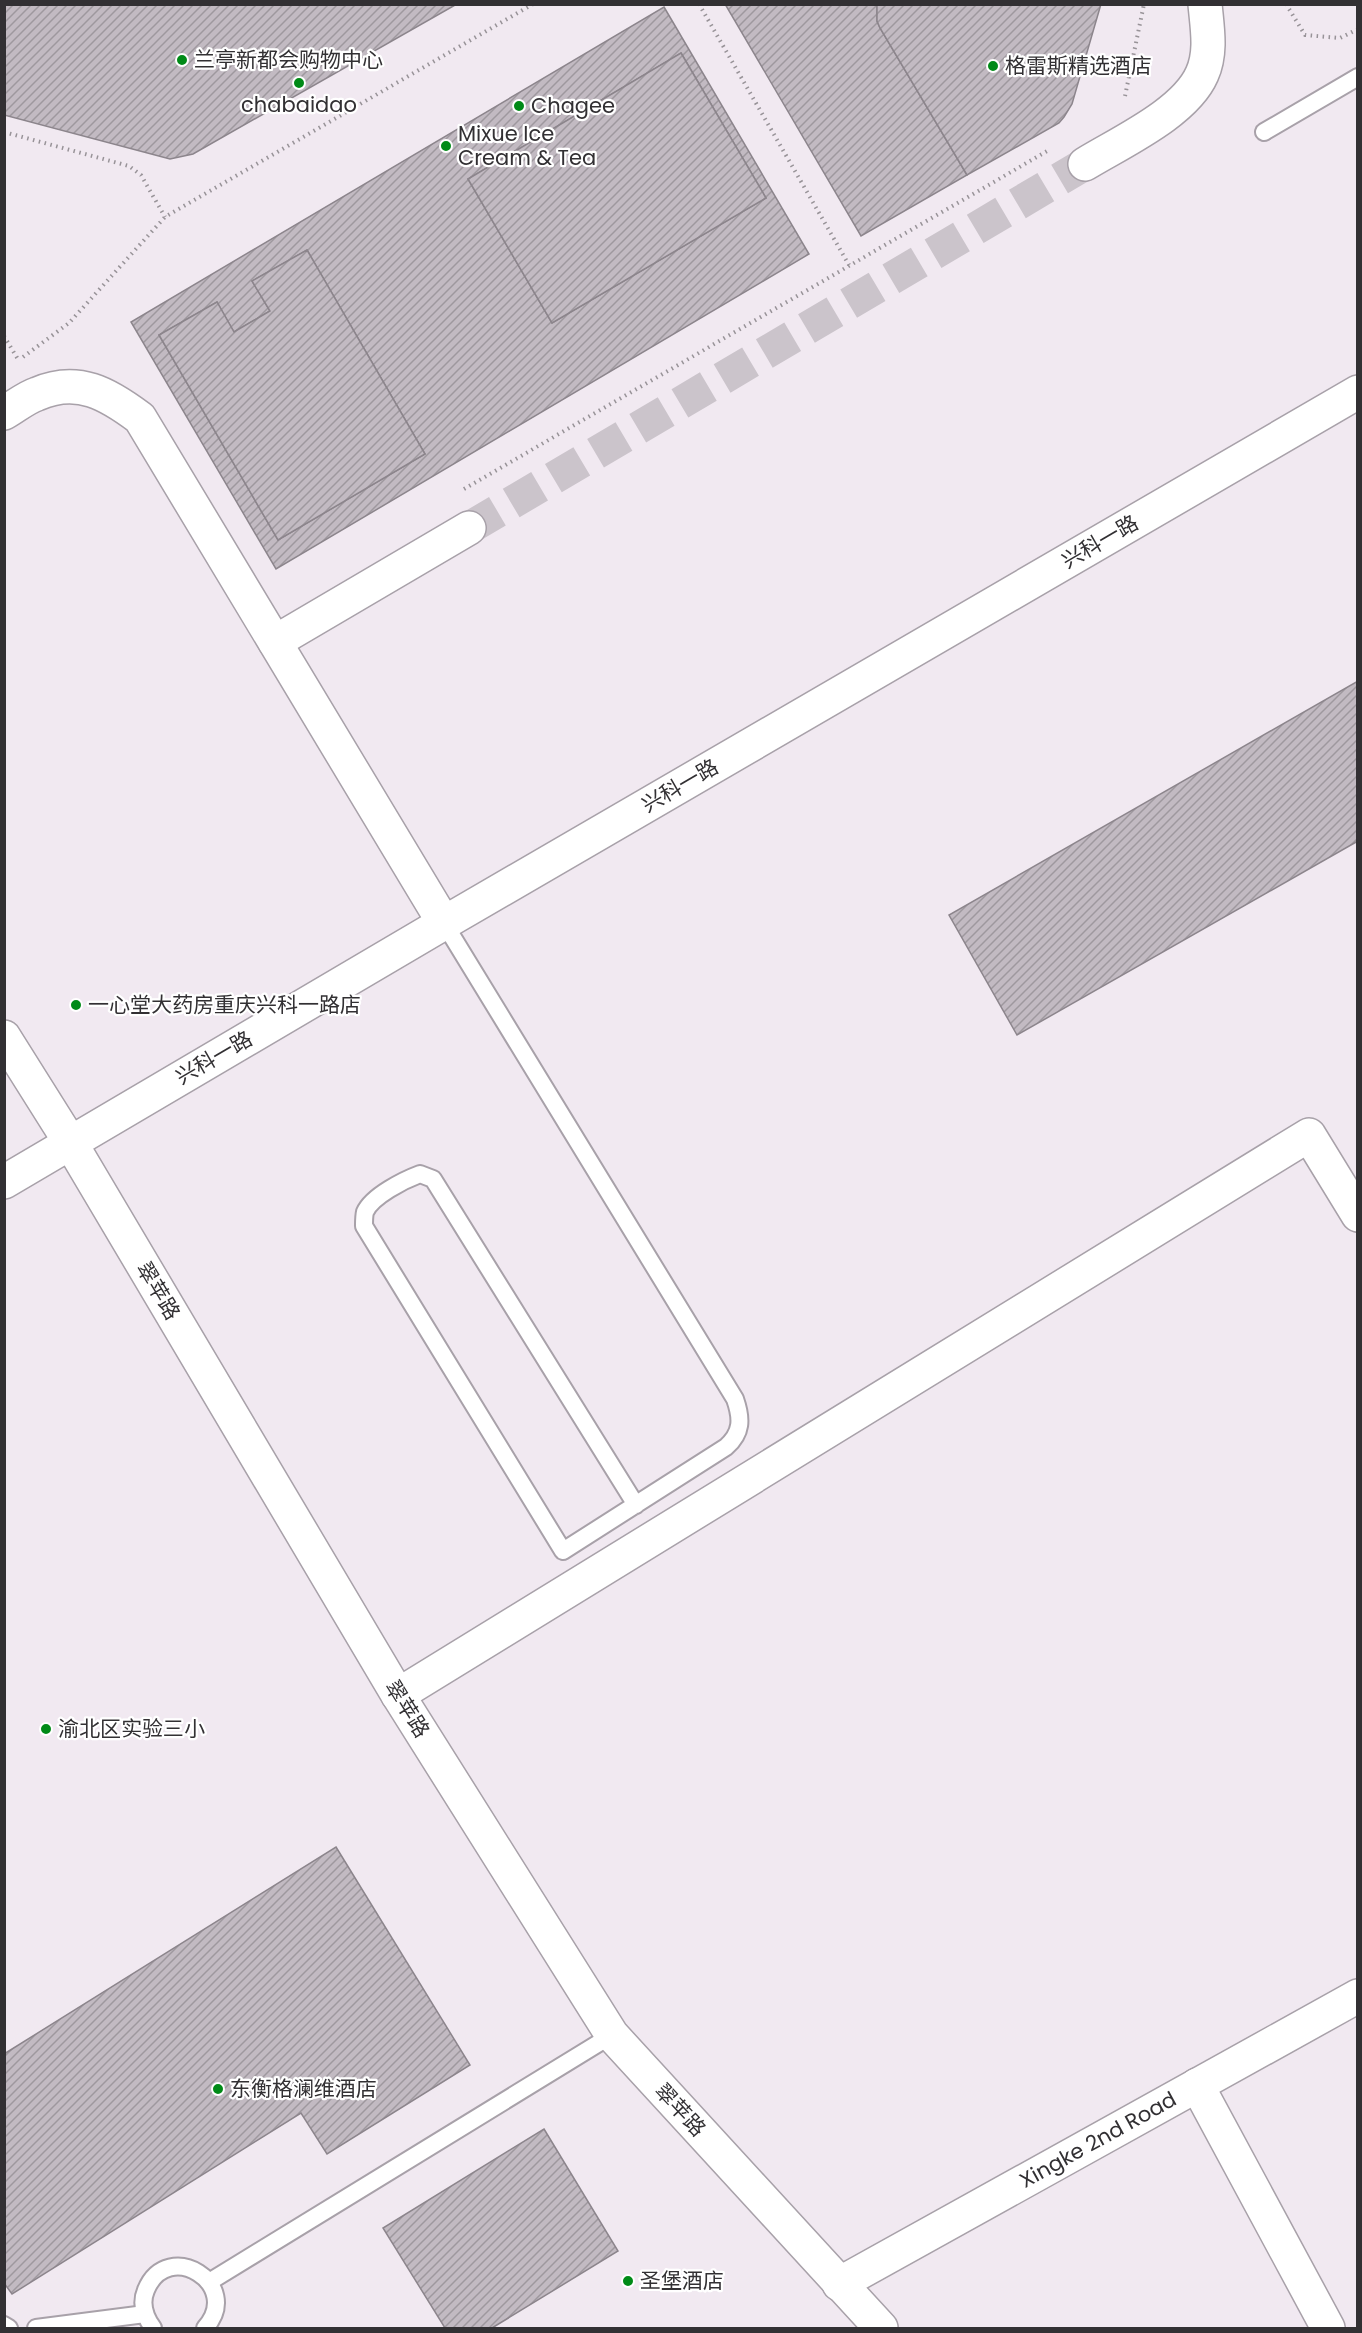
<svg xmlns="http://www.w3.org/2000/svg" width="1362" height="2333" viewBox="0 0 1362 2333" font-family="Poppins,'Noto Sans SC',sans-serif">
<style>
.building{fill:url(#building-hatch);stroke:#8c858c;stroke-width:1.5;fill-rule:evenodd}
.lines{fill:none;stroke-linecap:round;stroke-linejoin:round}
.minor-tunnel{stroke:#cbc4cb;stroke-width:33;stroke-dasharray:33 16;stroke-linecap:butt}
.service-casing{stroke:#a8a1a9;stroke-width:20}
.minor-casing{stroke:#a8a1a9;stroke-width:36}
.tertiary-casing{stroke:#a8a1a9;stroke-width:36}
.path{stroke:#989398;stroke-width:4;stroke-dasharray:1.5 4.5;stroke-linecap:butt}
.service{stroke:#fff;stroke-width:16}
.minor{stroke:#fff;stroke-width:33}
.tertiary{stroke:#fff;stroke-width:33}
.poi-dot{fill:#008a17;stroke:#fff;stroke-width:2}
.labels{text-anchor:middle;stroke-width:4.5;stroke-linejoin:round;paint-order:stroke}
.poi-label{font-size:21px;fill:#323033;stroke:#fff;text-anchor:start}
.street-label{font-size:21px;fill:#323033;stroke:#fff}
</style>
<defs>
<pattern id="building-hatch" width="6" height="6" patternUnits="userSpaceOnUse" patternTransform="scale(1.5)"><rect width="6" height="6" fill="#c2bac2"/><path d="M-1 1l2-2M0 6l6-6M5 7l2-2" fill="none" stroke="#9e989e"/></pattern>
</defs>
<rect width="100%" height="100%" fill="#f1e9f1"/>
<g class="building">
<polygon points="4,4 457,4 193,154 170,159 4,115"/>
<polygon points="725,4 877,4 877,21 880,28 967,175 861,236"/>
<polygon points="877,4 1101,4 1072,104 1064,117 1059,123 967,175 880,28 877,21"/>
<path d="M664,7L809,254L276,569L131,322ZM681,53L766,198L552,323L468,179ZM307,250L425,454L278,540L159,335L217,302L234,332L270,311L252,281Z"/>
<polygon points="681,53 766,198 552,323 468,179"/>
<polygon points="307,250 425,454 278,540 159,335 217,302 234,332 270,311 252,281"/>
<polygon points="1358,681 1358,841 1017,1035 949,915"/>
<polygon points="336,1847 470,2065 327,2154 301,2113 12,2294 4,2283 4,2054"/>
<polygon points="544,2129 618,2251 492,2328 445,2328 383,2228"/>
</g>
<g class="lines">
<polyline class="minor-tunnel" points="469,528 1085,164"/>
<defs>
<g id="service">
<polyline points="1264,132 1358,77"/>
<path d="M444,923L735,1399C742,1419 742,1433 726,1447L563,1551L364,1226C364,1222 364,1216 365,1212C372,1196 404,1180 420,1174L433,1179L636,1505"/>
<polyline points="209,2282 612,2035"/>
<polyline points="4,2325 9,2328"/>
<polyline points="36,2328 145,2314"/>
<path d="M153,2328C145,2317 140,2304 146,2290C168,2237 244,2285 205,2328"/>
</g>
<g id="minor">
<path d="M1085,164C1121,142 1185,113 1202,74C1212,52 1207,27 1205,4"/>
<path d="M4,413C15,407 25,398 37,394C78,376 108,394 140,418L444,923"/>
<polyline points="275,642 469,528"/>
<polyline points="398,1695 1309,1135 1358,1215"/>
<polyline points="1197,2085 1328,2328"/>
</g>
<g id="tertiary">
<polyline points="4,1037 70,1142 398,1695 612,2035 881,2328"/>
<polyline points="4,1182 444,923 1358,392"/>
<polyline points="839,2284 1358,1996"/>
</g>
</defs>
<use href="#service" class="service-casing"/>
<use href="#minor" class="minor-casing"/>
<use href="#tertiary" class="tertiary-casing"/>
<g class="path">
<polyline points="699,4 849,265"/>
<polyline points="1286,4 1305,35 1340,38 1358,29"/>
<polyline points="1125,96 1144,4"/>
<polyline points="4,132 129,166 141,175 165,217"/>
<polyline points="4,336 19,361"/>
<polyline points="23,357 69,323 165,217 533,4"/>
<polyline points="464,489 1049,150"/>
</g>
<use href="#service" class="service"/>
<use href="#minor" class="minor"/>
<use href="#tertiary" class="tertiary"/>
</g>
<g class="poi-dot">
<circle cx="182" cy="60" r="6"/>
<circle cx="993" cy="66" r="6"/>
<circle cx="299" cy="83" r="6"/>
<circle cx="519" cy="106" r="6"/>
<circle cx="446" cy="146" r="6"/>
<circle cx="76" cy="1005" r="6"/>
<circle cx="46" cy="1729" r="6"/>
<circle cx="218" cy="2089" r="6"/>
<circle cx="628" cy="2281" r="6"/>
</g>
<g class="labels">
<g class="poi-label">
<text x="194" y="67">兰亭新都会购物中心</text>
<text x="1005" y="73">格雷斯精选酒店</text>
<text x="299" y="112" text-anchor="middle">chabaidao</text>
<text x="531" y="113">Chagee</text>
<text x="458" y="141">Mixue Ice<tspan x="458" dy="24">Cream &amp; Tea</tspan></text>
<text x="88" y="1012">一心堂大药房重庆兴科一路店</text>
<text x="58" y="1736">渝北区实验三小</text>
<text x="230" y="2096">东衡格澜维酒店</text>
<text x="640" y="2288">圣堡酒店</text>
</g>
<g class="street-label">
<text transform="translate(1100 542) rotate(-30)" y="7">兴科一路</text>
<text transform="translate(680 786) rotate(-30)" y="7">兴科一路</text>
<text transform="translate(214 1058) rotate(-30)" y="7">兴科一路</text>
<text transform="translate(158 1291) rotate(59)" y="7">翠苹路</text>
<text transform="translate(407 1709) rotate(58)" y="7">翠苹路</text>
<text transform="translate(680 2110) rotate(47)" y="7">翠苹路</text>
<text transform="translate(1098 2140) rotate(-29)" y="7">Xingke 2nd Road</text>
</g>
</g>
<rect width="1362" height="2333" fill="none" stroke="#323033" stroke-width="12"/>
</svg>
